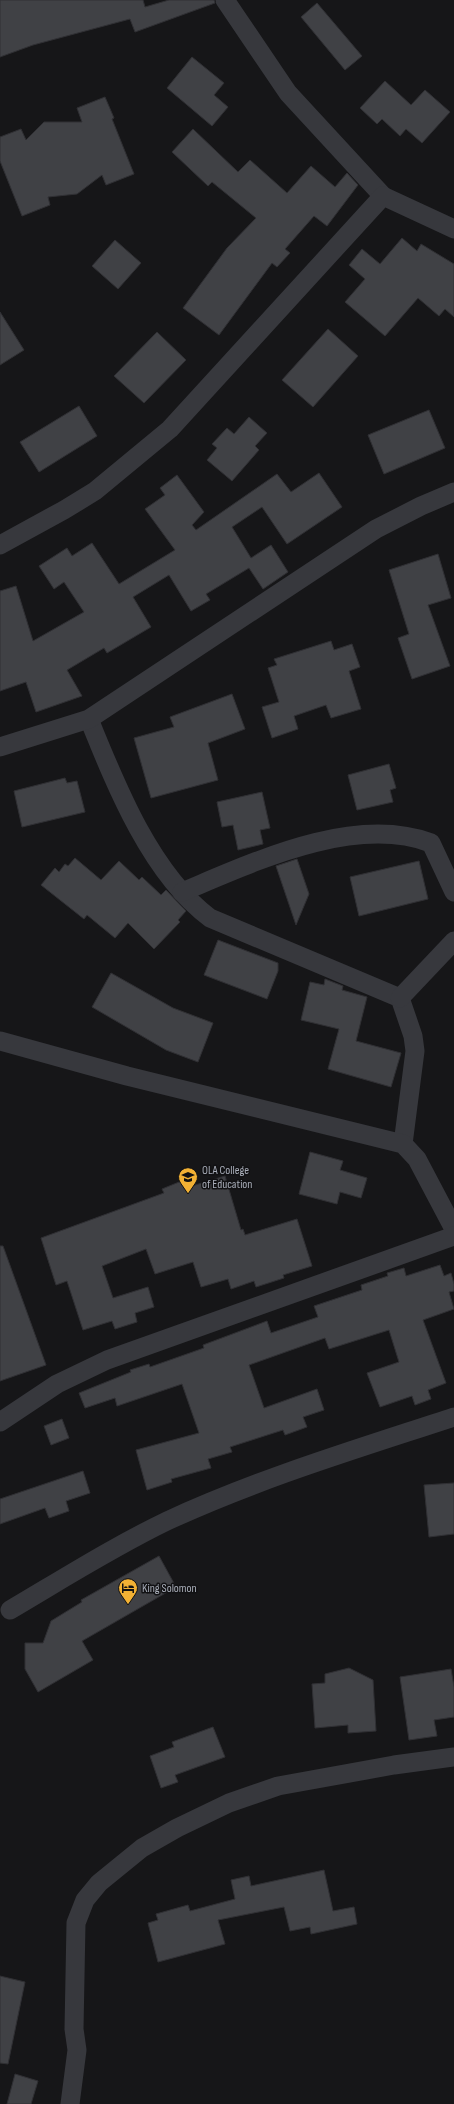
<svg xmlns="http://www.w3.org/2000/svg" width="454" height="2104" viewBox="0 0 454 2104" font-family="'Sofia Sans Condensed',sans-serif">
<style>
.building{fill:#404145;stroke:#303034}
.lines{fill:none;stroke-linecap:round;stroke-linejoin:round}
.minor{stroke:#37383d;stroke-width:19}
.labels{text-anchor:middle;stroke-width:3;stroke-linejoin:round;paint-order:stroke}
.poi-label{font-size:12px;fill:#a8adb8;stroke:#111113;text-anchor:start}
</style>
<rect width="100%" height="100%" fill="#161618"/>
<g class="building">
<polygon points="0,0 143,0 145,7 169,0 214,0 215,3 135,32 130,19 33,45 0,57"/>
<polygon points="317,3 362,56 345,70 301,17"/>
<polygon points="192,57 224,83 214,95 228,107 212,126 167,88"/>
<polygon points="385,81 411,105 425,90 450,112 422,143 406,129 400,136 382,119 377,124 360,108"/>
<polygon points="105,97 114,118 112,119 134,174 106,185 102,175 77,194 48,197 50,205 22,216 0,161 0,137 21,129 26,140 44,122 82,122 77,108"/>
<polygon points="193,129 238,172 250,160 287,193 311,166 335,187 347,173 358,185 327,226 314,216 285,249 290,253 277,267 272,263 219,335 183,308 227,248 256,218 212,182 208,186 172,152"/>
<polygon points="402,238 417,251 421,244 454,264 454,317 445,309 439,316 418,298 385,336 345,302 365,279 349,265 362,249 380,264"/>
<polygon points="115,240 141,263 118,289 92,266"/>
<polygon points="0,312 24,350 0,365"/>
<polygon points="328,329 358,356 313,407 282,380"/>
<polygon points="157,332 186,360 144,403 114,376"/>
<polygon points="79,406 97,436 39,472 20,442"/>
<polygon points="429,410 445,448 384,474 368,435"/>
<polygon points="249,417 267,433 255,446 259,450 232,481 207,460 217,448 212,444 227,428 234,434"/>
<polygon points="319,473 342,507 287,544 262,507 232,527 251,558 271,545 288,572 263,589 249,568 206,594 210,600 191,611 169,575 133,597 151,627 107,653 104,648 67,670 82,696 36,712 26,682 0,691 0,591 16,586 33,641 84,612 64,582 54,589 39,566 67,548 72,556 92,543 119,584 175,550 145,509 165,495 160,488 177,475 204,512 192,525 196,530 277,474 291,492"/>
<polygon points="438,554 451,598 428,605 450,666 412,679 398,638 409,634 389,570"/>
<polygon points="331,641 334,650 352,644 360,667 349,671 361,709 331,718 326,705 294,716 298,729 272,738 262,707 279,702 268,668 277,665 274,659"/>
<polygon points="232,694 245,729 208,743 218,780 151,798 134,738 174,727 170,717"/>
<polygon points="389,764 396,788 390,790 393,802 357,810 348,775"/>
<polygon points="65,778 67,783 77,781 85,812 22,827 14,791"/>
<polygon points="262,792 270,828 260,830 263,844 238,850 233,825 222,827 217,802"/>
<polygon points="75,858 101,880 119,861 139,880 142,877 161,895 166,890 186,911 178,920 180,922 154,949 128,923 115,938 87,915 84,919 41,885 55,868 59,872 65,864 68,866"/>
<polygon points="297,859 309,894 296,925 276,866"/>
<polygon points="419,861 428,899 359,916 350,877"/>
<polygon points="218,940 278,963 278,971 267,999 204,975"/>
<polygon points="111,973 173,1008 213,1023 198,1062 166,1050 92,1007"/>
<polygon points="325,979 343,986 342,990 367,997 356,1041 401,1053 391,1087 328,1069 339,1029 301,1020 310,982 324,985"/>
<polygon points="310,1152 343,1161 340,1170 367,1178 361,1198 340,1192 337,1204 299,1194"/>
<polygon points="225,1176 241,1230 243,1229 245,1235 297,1219 312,1266 283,1275 284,1278 256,1287 254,1281 231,1289 228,1279 201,1287 193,1262 155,1274 146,1249 102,1266 113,1298 148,1287 154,1307 135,1313 137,1322 115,1329 112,1321 83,1330 67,1281 56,1285 41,1238 164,1193 162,1189 189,1178 192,1186"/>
<polygon points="0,1246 3,1246 46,1365 0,1381"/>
<polygon points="440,1265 444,1276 451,1273 454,1284 454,1291 449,1292 454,1309 423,1320 446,1383 428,1390 431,1399 415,1405 412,1396 380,1407 367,1373 399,1362 389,1330 329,1349 325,1338 249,1365 264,1408 317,1389 324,1410 303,1417 307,1427 285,1435 283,1430 230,1447 232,1452 208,1459 211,1468 171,1479 172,1482 147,1490 136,1450 199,1433 182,1384 117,1406 115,1398 85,1408 79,1393 131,1372 130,1370 149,1364 150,1367 204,1348 203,1345 267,1321 271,1333 318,1317 314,1306 362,1290 361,1285 388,1276 387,1273 404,1268 406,1276"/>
<polygon points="62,1419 69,1438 51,1445 44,1426"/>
<polygon points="83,1471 90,1493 66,1501 69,1511 49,1518 45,1508 0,1524 0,1499"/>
<polygon points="454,1483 454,1534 429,1537 424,1485"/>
<polygon points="159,1556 176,1587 82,1641 93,1660 38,1692 25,1669 25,1643 43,1643 51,1621 82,1602 81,1600"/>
<polygon points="349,1668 373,1680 376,1731 348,1733 348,1725 315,1728 312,1684 325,1683 325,1674"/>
<polygon points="451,1669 454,1687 454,1717 434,1720 437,1736 409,1740 400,1677"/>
<polygon points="213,1727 225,1757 175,1775 178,1782 161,1788 150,1756 174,1747 172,1742"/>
<polygon points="324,1870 333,1911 354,1907 357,1924 311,1934 310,1927 290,1931 284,1907 218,1920 225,1944 158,1962 148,1923 158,1920 156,1914 188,1905 190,1911 235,1899 231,1880 249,1876 251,1886"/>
<polygon points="0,1976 25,1982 8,2064 0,2063"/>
<polygon points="15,2074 38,2081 31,2104 7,2104"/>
</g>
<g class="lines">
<g class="minor">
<polyline points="225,0 288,93 383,196"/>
<polyline points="0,545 64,510 95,491 170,429 383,196 454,229"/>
<path d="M89,719C116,786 151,874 210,918L400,998L413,1036L415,1051L403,1144"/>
<polyline points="0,747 89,719 376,529 421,506 454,492"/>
<path d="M182,892C254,862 354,814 431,843L454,892"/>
<polyline points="400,998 454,941"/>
<polyline points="0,1041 127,1076 403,1144 417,1159 454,1229"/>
<polyline points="0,1422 57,1384 107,1360 454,1236"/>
<path d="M10,1610C61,1580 113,1547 167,1521C260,1478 357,1449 454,1417"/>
<polyline points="70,2104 77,2050 74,2029 76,1923 85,1900 99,1883 142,1848 177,1828 229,1803 278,1786 394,1765 454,1757"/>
</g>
</g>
<defs>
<symbol id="university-pin" viewBox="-11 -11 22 30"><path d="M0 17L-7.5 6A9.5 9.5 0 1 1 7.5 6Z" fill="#f2b134" stroke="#111113"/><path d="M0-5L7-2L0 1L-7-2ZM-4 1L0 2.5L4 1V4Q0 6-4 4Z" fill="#111"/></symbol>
<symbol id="hotel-pin" viewBox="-11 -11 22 30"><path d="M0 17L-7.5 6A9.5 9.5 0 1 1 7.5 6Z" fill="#f2b134" stroke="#111113"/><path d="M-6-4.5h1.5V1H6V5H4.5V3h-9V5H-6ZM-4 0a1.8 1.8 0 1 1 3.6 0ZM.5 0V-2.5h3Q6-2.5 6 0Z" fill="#111"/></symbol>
</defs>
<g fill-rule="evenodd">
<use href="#university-pin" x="177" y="1166" width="22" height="30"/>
<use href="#hotel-pin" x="117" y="1577" width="22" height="30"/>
</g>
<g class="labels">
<g class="poi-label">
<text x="202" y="1174">OLA College<tspan x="202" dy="14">of Education</tspan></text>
<text x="142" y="1592">King Solomon</text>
</g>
</g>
</svg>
